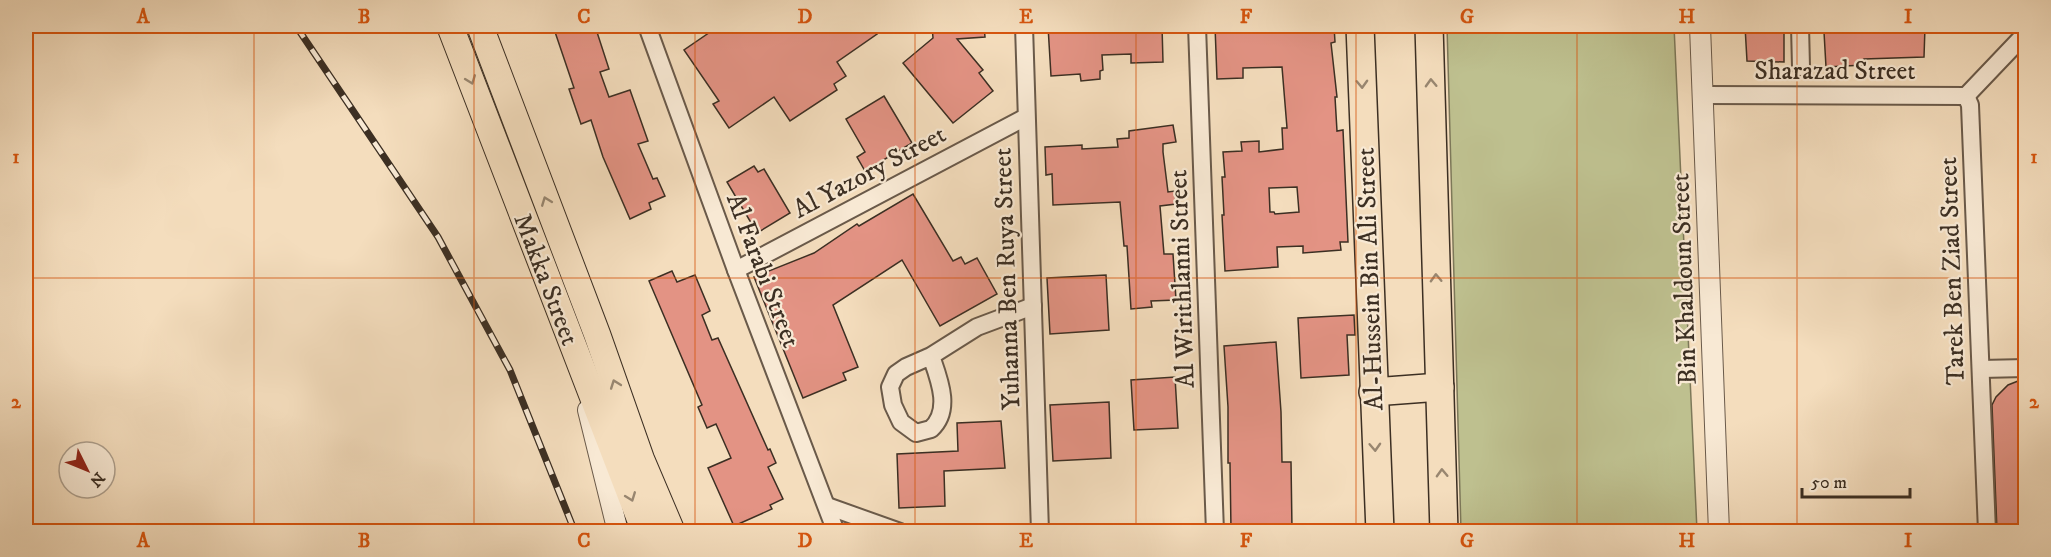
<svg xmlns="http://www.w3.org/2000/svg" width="2051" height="557" viewBox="0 0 2051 557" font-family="'IM FELL DW Pica',serif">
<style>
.green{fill:#bec08f;stroke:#7d7859;stroke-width:1.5}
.building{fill:#e39384;stroke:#3c2f23;stroke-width:1.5;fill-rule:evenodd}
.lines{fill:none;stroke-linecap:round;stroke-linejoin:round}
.minor-casing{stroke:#6a5a4a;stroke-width:20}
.tertiary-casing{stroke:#6a5a4a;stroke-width:22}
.primary-casing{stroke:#3c2f23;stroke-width:28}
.trunk-casing{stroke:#3c2f23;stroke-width:30}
.minor{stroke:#f8e9d4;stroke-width:16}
.tertiary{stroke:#f8e9d4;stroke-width:20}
.primary{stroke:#f4ddbd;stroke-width:26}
.trunk{stroke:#f4ddbd;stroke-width:27}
.rail-casing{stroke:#3c2f23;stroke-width:7}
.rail{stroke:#f8e9d4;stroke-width:4.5;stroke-dasharray:14;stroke-linecap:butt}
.oneway{stroke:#988670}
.grid{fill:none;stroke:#d7550e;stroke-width:1.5;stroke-opacity:0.55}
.labels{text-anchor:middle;stroke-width:4.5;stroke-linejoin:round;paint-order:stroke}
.street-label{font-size:26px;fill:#3c2f23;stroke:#f8e9d4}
.neatline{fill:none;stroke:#d7550e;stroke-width:2}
.grid-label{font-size:20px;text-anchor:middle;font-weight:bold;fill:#d7550e}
</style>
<rect width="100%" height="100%" fill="#f4ddbd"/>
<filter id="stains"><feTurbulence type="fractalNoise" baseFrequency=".00333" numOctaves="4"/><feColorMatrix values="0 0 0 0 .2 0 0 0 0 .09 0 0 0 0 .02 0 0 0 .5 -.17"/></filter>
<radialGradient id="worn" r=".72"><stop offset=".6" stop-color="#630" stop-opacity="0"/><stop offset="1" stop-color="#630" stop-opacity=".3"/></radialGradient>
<polygon class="green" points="1447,26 1674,26 1697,531 1461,531"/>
<g class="building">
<polygon points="553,26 595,26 609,69 600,72 609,97 630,90 648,141 638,144 653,179 657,178 665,196 649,203 651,209 630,219 603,157 591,120 581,124 569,89 574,88"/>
<polygon points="719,26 871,26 877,34 837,62 846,76 834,84 837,90 790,121 774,97 729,128 713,104 719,101 684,50"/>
<polygon points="932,26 984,26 985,37 957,39 983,70 979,73 993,91 953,123 903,63 933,38"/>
<polygon points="1048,26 1162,26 1163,62 1131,63 1131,54 1102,55 1103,70 1100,71 1100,79 1081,81 1080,74 1051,76"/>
<path d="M1215,26H1334L1335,42L1331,43L1337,97H1335L1337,131L1343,130L1348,242H1340L1341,250L1303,253V246L1277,247L1278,267L1225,271L1222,215H1224L1222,177H1225L1223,152L1242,151L1241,142L1259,141V152L1283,149L1282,128H1287L1282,67L1243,68V78L1217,79ZM1297,187L1299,212L1275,214L1274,212H1270L1269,188Z"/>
<polygon points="1745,26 1784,26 1784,62 1747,61"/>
<polygon points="1925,27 1924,57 1864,59 1864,65 1826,67 1824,32"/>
<polygon points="884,96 912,143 865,171 857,157 865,152 846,119"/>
<polygon points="1173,125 1176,142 1163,144 1163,152 1168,192 1175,191 1176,204 1160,206 1164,254 1173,254 1176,300 1151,301 1152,307 1131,309 1127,246 1124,246 1120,202 1053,205 1052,174 1046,175 1045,147 1082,145 1082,149 1118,147 1117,139 1129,138 1129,131"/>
<polygon points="754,166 758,172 764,169 790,213 757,233 727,182"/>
<polygon points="913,194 953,261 961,257 965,264 977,258 997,294 940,326 902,260 833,305 858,367 843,373 846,380 803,398 754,277 814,253 857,224 859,226"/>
<polygon points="672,271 677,282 695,275 710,311 702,315 712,340 718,338 768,450 770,449 776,463 768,467 783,499 770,505 772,509 734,526 708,468 731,458 716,424 707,428 698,407 702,405 649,281"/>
<polygon points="1106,275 1109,330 1050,334 1047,278"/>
<polygon points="1354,315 1355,335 1347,335 1349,375 1301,378 1298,318"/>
<polygon points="1276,342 1281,412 1282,462 1291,462 1292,529 1231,530 1230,463 1228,463 1228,407 1224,346"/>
<polygon points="1175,377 1178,428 1134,430 1131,380"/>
<polygon points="2018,381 2025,381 2025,531 1997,531 1992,405 1996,397 2008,385"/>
<polygon points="1109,402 1111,458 1053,461 1050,405"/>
<polygon points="1001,421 1005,468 944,471 945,506 899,508 897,454 958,451 957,423"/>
</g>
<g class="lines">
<defs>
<g id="minor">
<polyline points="647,26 736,270 836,532"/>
<polyline points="1024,26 1040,532"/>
<polyline points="1197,26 1215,532"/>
<polyline points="1800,26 1801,67"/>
<polyline points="1704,95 1966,96"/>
<polyline points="1966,96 1970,105 1987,532"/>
<polyline points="1966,96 2026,33"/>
<polyline points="736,270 1026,117"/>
<path d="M931,356C939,379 952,410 931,429L916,433L901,422L893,405L890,387L896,374L906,367L931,356L977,327L1033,306"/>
<polyline points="1981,369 2026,368"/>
<polyline points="827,506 900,532"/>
</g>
<g id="tertiary">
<polyline points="1700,26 1719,532"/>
<polyline points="588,410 618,532"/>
</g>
<g id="primary">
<polyline points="450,26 645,532"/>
<polyline points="480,26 597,334 641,459 672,532"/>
</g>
<g id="trunk">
<polyline points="1360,26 1380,532"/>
<polyline points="1429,26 1444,532"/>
<polyline points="1373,392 1440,387"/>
</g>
</defs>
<use href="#minor" class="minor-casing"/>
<use href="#tertiary" class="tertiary-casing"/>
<use href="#primary" class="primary-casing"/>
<use href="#trunk" class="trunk-casing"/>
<use href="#minor" class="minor"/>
<use href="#tertiary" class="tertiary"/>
<use href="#primary" class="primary"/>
<use href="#trunk" class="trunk"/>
<defs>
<polyline id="rail" points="296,26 438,237 510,370 575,532"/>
</defs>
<use href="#rail" class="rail-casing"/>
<use href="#rail" class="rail"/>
</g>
<defs><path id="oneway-chevron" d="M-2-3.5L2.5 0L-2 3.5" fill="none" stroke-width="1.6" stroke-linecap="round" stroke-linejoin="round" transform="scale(1.5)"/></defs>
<g class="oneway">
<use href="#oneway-chevron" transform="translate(471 80) rotate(69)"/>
<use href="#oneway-chevron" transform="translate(1431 83) rotate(-92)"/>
<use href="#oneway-chevron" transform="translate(1362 84) rotate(88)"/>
<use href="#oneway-chevron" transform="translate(546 201) rotate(-111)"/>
<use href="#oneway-chevron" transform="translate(1436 278) rotate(-92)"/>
<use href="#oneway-chevron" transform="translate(615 384) rotate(-110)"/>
<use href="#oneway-chevron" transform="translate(1375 447) rotate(87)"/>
<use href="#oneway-chevron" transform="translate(1442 473) rotate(-92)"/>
<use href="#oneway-chevron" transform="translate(631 497) rotate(69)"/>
</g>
<path class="grid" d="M254,26V532M474,26V532M695,26V532M915,26V532M1136,26V532M1356,26V532M1577,26V532M1797,26V532M26,278H2026"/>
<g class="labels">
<g class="street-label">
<text x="1835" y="79">Sharazad Street</text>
<text transform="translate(869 171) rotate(-28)" y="9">Al Yazory Street</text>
<text transform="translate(764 270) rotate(69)" y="9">Al Farabi Street</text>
<text transform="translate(1951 271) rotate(-92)" y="9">Tarek Ben Ziad Street</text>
<text transform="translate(547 279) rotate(69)" y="9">Makka Street</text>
<text transform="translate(1006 279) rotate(-92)" y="9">Yuhanna Ben Ruya Street</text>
<text transform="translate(1181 279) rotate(-92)" y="9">Al Wirithlanni Street</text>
<text transform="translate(1369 279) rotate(-92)" y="9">Al-Hussein Bin Ali Street</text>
<text transform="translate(1683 279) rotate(-92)" y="9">Bin Khaldoun Street</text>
</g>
</g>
<rect width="2051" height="557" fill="none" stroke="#f4ddbd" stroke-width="66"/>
<g transform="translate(87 470) rotate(133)"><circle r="28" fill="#f8e9d4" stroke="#ad9f8d" stroke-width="1.5"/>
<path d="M0-4.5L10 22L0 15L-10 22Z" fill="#8f2418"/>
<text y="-9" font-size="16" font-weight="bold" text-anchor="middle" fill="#3c2f23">N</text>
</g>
<path d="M1802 488v9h108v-9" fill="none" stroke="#3c2f23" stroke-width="3"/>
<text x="1811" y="488" font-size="18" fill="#3c2f23" stroke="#f8e9d4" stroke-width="4.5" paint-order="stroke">50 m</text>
<rect x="33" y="33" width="1985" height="491" class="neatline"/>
<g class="grid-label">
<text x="143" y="23">A</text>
<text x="364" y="23">B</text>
<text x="584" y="23">C</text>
<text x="805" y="23">D</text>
<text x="1026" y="23">E</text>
<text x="1246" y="23">F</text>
<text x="1467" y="23">G</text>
<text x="1687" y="23">H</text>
<text x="1908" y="23">I</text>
<text x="16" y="163">1</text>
<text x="2034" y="163">1</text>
<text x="16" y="408">2</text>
<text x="2034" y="408">2</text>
<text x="143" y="547">A</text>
<text x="364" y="547">B</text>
<text x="584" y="547">C</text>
<text x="805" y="547">D</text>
<text x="1026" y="547">E</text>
<text x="1246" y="547">F</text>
<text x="1467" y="547">G</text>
<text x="1687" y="547">H</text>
<text x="1908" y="547">I</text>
</g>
<rect width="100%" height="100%" filter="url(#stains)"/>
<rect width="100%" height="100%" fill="url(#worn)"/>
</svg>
